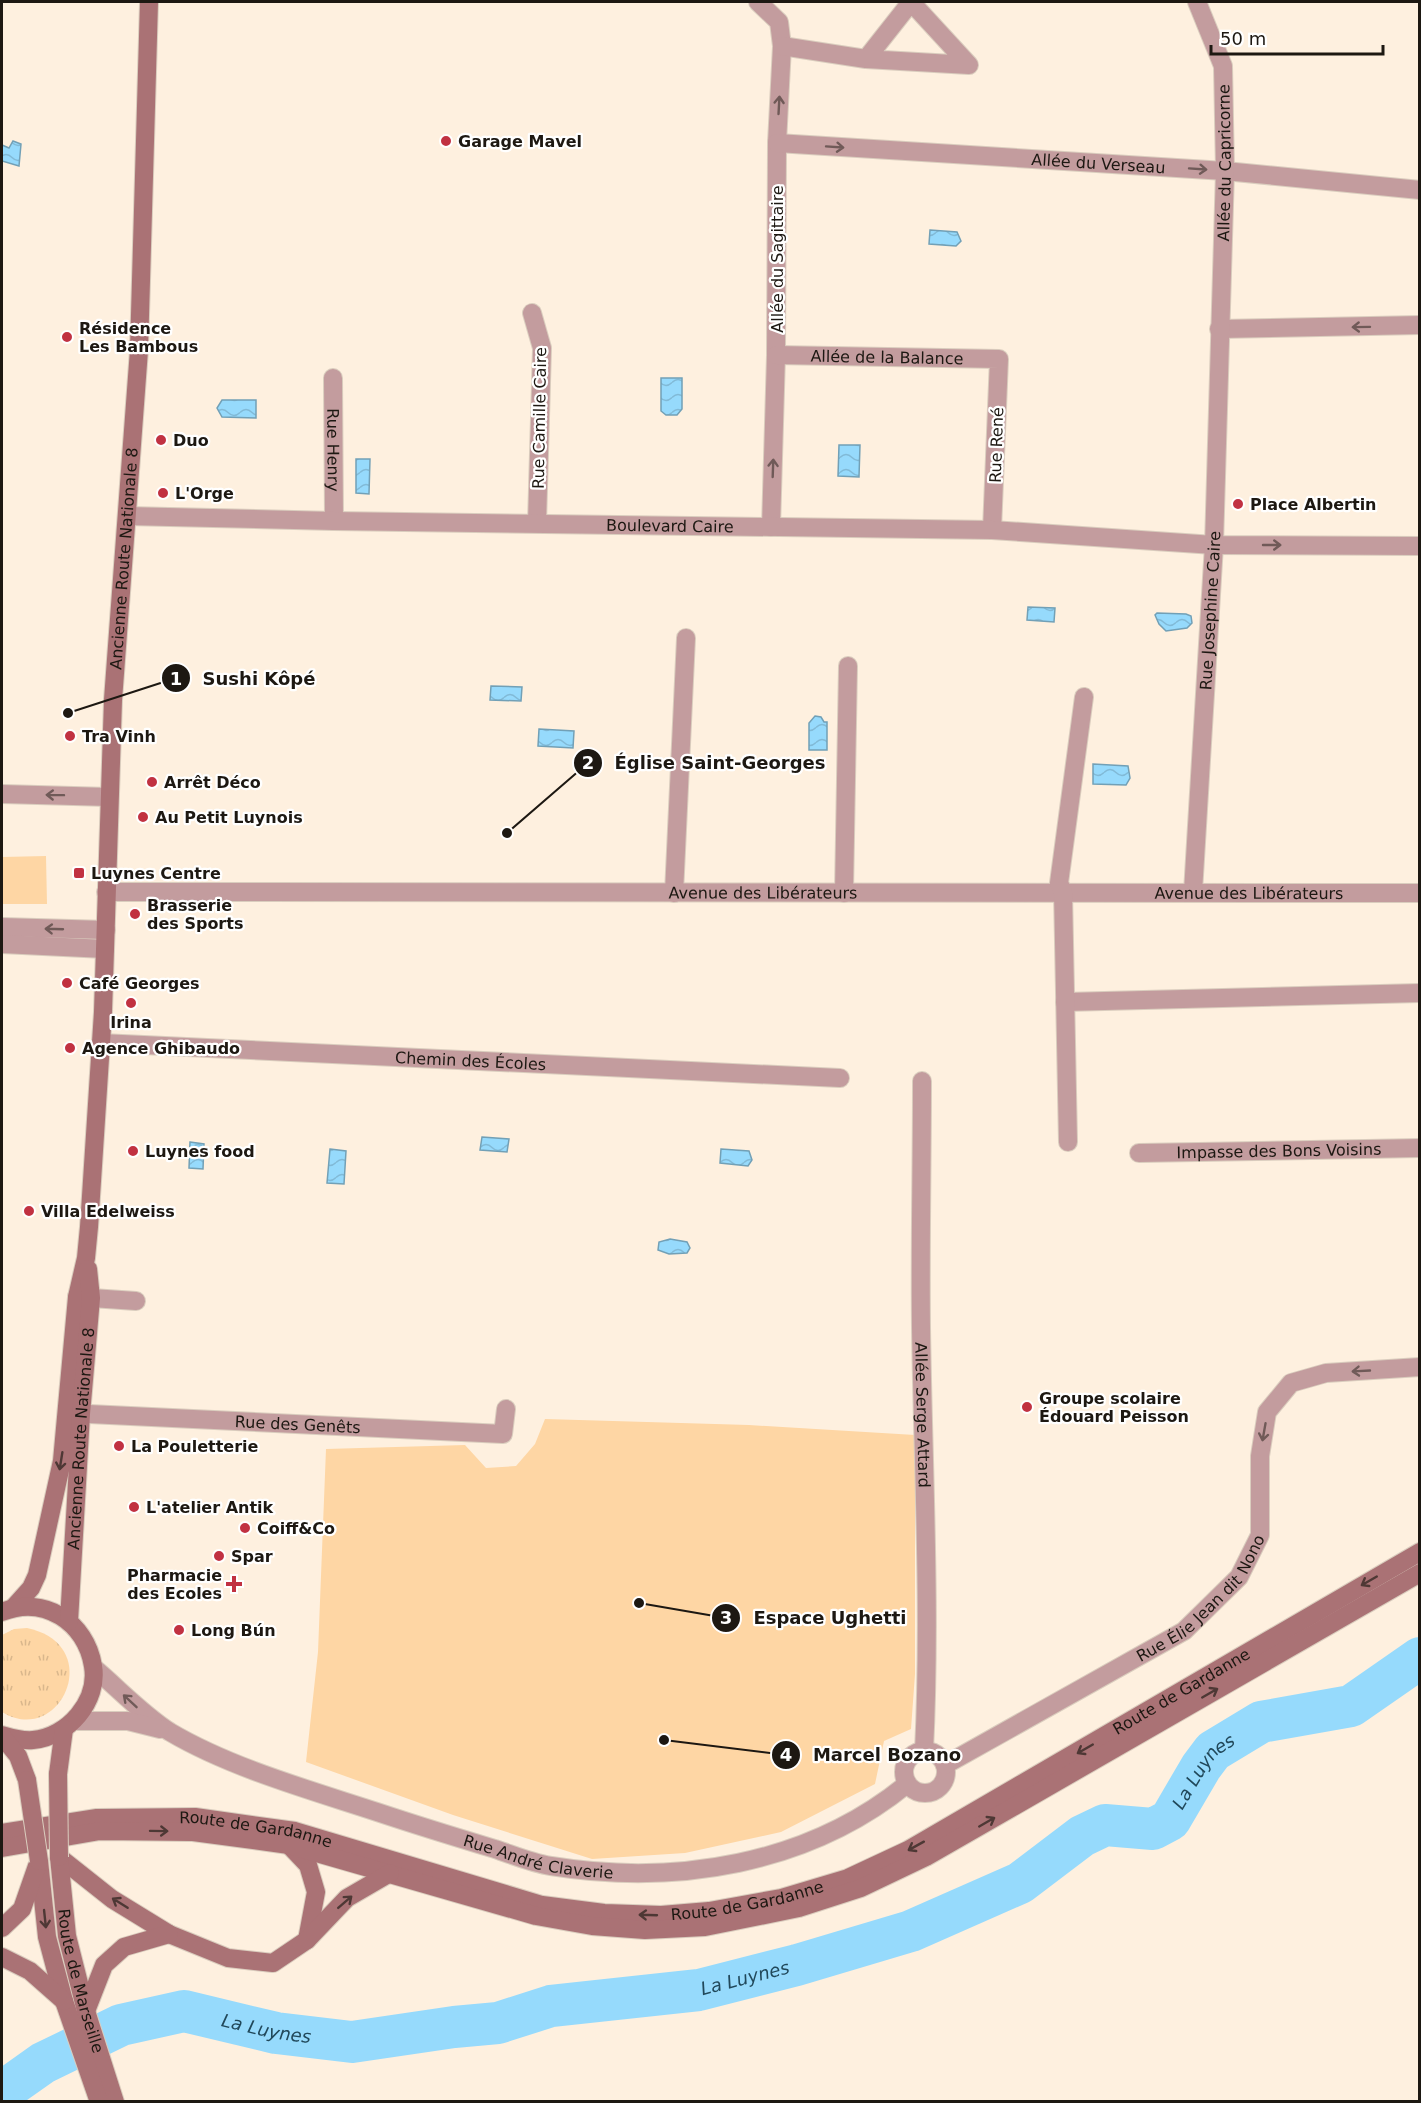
<svg xmlns="http://www.w3.org/2000/svg" width="1421" height="2103" viewBox="0 0 1421 2103" font-family="'DejaVu Sans',sans-serif">
<style>
.grass{fill:url(#grass-tufts)}
.green{fill:#fed6a4}
.water{fill:url(#water-waves);stroke:#72a0b6;stroke-width:1.5}
.lines{fill:none;stroke-linecap:round;stroke-linejoin:round}
.river{stroke:#96dafc;stroke-width:42}
.minor-casing{stroke:#dacdbe;stroke-width:20}
.secondary-casing{stroke:#dacdbe;stroke-width:20}
.minor{stroke:#c39c9e;stroke-width:18}
.secondary{stroke:#aa7275;stroke-width:18}
.secondary-bridge-casing{stroke:#dacdbe;stroke-width:20;stroke-linecap:butt}
.secondary-bridge{stroke:#aa7275;stroke-width:18}
.oneway{stroke:#705a58}
.oneway2{stroke:#4e3835}
.poi-dot{fill:#c13141;stroke:#fff;stroke-width:2}
.labels{text-anchor:middle;stroke-width:4.5;stroke-linejoin:round;paint-order:stroke}
.poi-label{font-size:16px;font-weight:bold;fill:#1d1812;stroke:#fff;text-anchor:start}
.street-label{font-size:16px;fill:#1d1812;stroke:#fff}
.water-label{font-size:18px;font-style:italic;fill:#21485a;stroke:#fff}
.leader{fill:none;stroke:#1d1812;stroke-width:2}
.callout-dot{fill:#1d1812;stroke:#fff;stroke-width:2}
.mark-label{font-size:18px;text-anchor:middle;font-weight:bold;fill:#fff}
.callout-label{font-size:18px;text-anchor:middle;font-weight:bold;fill:#1d1812;stroke:#fff;stroke-width:4.5;stroke-linejoin:round;paint-order:stroke}
</style>
<defs>
<pattern id="grass-tufts" width="24" height="20" patternUnits="userSpaceOnUse" patternTransform="scale(1.5)"><rect width="24" height="20" fill="#fed6a4"/><path d="M3 7l-1-3M5 7V3M7 7l1-3M15 17l-1-3M17 17v-4M19 17l1-3" fill="none" stroke="#d9b78c"/></pattern>
<pattern id="water-waves" width="16" height="10" patternUnits="userSpaceOnUse" patternTransform="scale(1.5)"><rect width="16" height="10" fill="#96dafc"/><path d="M0 5q4-4 8 0t8 0" fill="none" stroke="#81bad7"/></pattern>
</defs>
<rect width="100%" height="100%" fill="#fef0df"/>
<path class="grass" d="M27,1628C107,1645 60,1748 2,1712V1635L14,1629Z"/>
<g class="green">
<polygon points="46,856 47,904 2,904 2,857"/>
<polygon points="545,1419 749,1425 915,1435 915,1674 911,1729 884,1741 875,1784 781,1832 685,1853 592,1859 453,1815 306,1762 318,1652 326,1449 465,1445 486,1468 516,1466 535,1444"/>
</g>
<g class="water">
<polygon points="13,141 21,144 19,166 2,161 2,145 9,148"/>
<polygon points="930,230 957,232 961,241 956,246 929,244"/>
<polygon points="661,378 682,378 682,409 677,415 666,415 661,411"/>
<polygon points="222,400 256,400 256,418 222,417 217,408"/>
<polygon points="839,445 860,445 859,477 838,476"/>
<polygon points="356,459 370,459 369,494 356,493"/>
<polygon points="1028,607 1055,608 1054,622 1027,620"/>
<polygon points="1157,613 1186,614 1191,616 1192,623 1187,628 1166,631 1159,624 1155,615"/>
<polygon points="491,686 522,687 521,701 490,700"/>
<polygon points="815,716 821,717 824,722 827,722 827,750 809,750 809,723"/>
<polygon points="539,729 574,731 573,748 538,746"/>
<polygon points="1093,764 1128,766 1130,778 1126,785 1093,784"/>
<polygon points="482,1137 509,1139 507,1152 480,1150"/>
<polygon points="190,1142 204,1144 203,1169 189,1168"/>
<polygon points="330,1149 346,1151 344,1184 327,1183"/>
<polygon points="721,1149 749,1151 752,1160 748,1166 720,1163"/>
<polygon points="670,1239 687,1242 690,1248 687,1253 669,1254 658,1250 659,1242"/>
</g>
<g class="lines">
<path class="river" id="s1" d="M2,2092L43,2063L121,2025L184,2011L276,2033L352,2042L454,2027L498,2023L551,2006L699,1990L797,1965L911,1931L1020,1883L1082,1836L1105,1825L1153,1829L1170,1820L1201,1767L1213,1751L1261,1722L1351,1706L1420,1658"/>
<defs>
<g id="minor">
<polyline points="758,2 779,22 782,46 777,143 776,355 771,527"/>
<polyline points="782,46 866,59 969,65 911,2 866,59"/>
<path id="s2" d="M777,143L1225,171L1420,190"/>
<polyline points="532,313 542,348 537,523"/>
<polyline points="1219,329 1420,325"/>
<path id="s3" d="M776,355L999,359L992,530"/>
<path id="s4" d="M333,378L334,521"/>
<path id="s5" d="M127,516L334,521L992,530L1214,545L1420,546"/>
<polyline points="2,794 109,797"/>
<path id="s6" d="M106,892L1420,893"/>
<path id="s7" d="M1193,892L1214,545L1225,171L1223,66L1197,2"/>
<polyline points="674,893 686,638"/>
<polyline points="844,893 848,666"/>
<polyline points="2,927 106,930"/>
<polyline points="2,944 105,949"/>
<polyline points="1065,1002 1420,993"/>
<path id="s8" d="M101,1043L840,1078"/>
<path id="s9" d="M922,1081C922,1163 920,1245 921,1327C923,1468 931,1610 924,1751"/>
<polyline points="1068,1142 1063,892 1059,883 1084,697"/>
<path id="s10" d="M1139,1153L1420,1148"/>
<polyline points="77,1297 136,1301"/>
<path id="s11" d="M68,1413L503,1434L506,1409"/>
<path id="s12" d="M94,1668C119,1689 142,1714 170,1732C231,1768 310,1790 377,1812C416,1825 455,1837 495,1849C513,1855 532,1863 551,1866C675,1886 808,1865 907,1784"/>
<polyline points="74,1721 128,1721 160,1729"/>
<circle cx="925" cy="1772" r="21"/>
<path id="s13" d="M945,1765L1184,1631L1239,1577L1260,1535V1456L1267,1412L1291,1383L1326,1373L1420,1367"/>
</g>
<g id="secondary">
<path id="s14" d="M14,1607L31,1588L37,1575L62,1461L77,1297L86,1258L89,1227L103,1012L113,700L139,350L149,2"/>
<path d="M2,1612C44,1595 86,1622 93,1666C99,1701 68,1737 33,1740C22,1741 12,1738 2,1735"/>
<path id="s15" d="M69,1621L81,1414L91,1298L88,1269"/>
<polyline points="2,1736 18,1756 27,1780"/>
<polyline points="58,1774 64,1729"/>
<path id="s16" d="M2,1833L97,1818L195,1817L295,1831L542,1905L604,1913L661,1915L709,1911L781,1898L848,1878L908,1850L1420,1552"/>
<polyline points="290,1846 308,1865 316,1892 307,1940"/>
<polyline points="2,1848 100,1831 193,1832 289,1845 536,1916 592,1926 645,1930 705,1927 799,1908 861,1888 926,1857 1420,1573"/>
<polyline points="59,1857 112,1899 169,1934 228,1958 273,1963 307,1940 347,1898 390,1873"/>
<path id="s17" d="M59,1857L67,1936L86,2011L115,2102"/>
<polyline points="39,1861 47,1937 64,2001 99,2102"/>
<polyline points="2,1928 22,1909 37,1866"/>
<polyline points="2,1957 30,1971 64,2001"/>
<polyline points="86,2011 104,1965 124,1947 169,1934"/>
</g>
</defs>
<use href="#minor" class="minor-casing"/>
<use href="#secondary" class="secondary-casing"/>
<use href="#minor" class="minor"/>
<use href="#secondary" class="secondary"/>
<defs>
<g id="secondary-bridge">
<polyline points="58,1774 59,1857"/>
<polyline points="27,1780 39,1861"/>
</g>
</defs>
<use href="#secondary-bridge" class="secondary-bridge-casing"/>
<use href="#secondary-bridge" class="secondary-bridge"/>
</g>
<defs><path id="oneway-shaft" d="M-6 0H5M1.5-3L5.5 0L1.5 3" fill="none" stroke-width="1.6" stroke-linecap="round" stroke-linejoin="round" transform="scale(1.5)"/></defs>
<g class="oneway">
<use href="#oneway-shaft" transform="translate(779 105) rotate(-87)"/>
<use href="#oneway-shaft" transform="translate(835 147) rotate(4)"/>
<use href="#oneway-shaft" transform="translate(1198 169) rotate(4)"/>
<use href="#oneway-shaft" transform="translate(1361 327) rotate(179)"/>
<use href="#oneway-shaft" transform="translate(773 468) rotate(-88)"/>
<use href="#oneway-shaft" transform="translate(1272 545)"/>
<use href="#oneway-shaft" transform="translate(55 795) rotate(-179)"/>
<use href="#oneway-shaft" transform="translate(54 929) rotate(-178)"/>
<use href="#oneway-shaft" transform="translate(1361 1371) rotate(177)"/>
<use href="#oneway-shaft" transform="translate(1264 1432) rotate(100)"/>
<use href="#oneway-shaft" transform="translate(130 1701) rotate(-137)"/>
</g>
<g class="oneway2">
<use href="#oneway-shaft" transform="translate(61 1461) rotate(99)"/>
<use href="#oneway-shaft" transform="translate(1369 1581) rotate(150)"/>
<use href="#oneway-shaft" transform="translate(1210 1693) rotate(-30)"/>
<use href="#oneway-shaft" transform="translate(1085 1749) rotate(150)"/>
<use href="#oneway-shaft" transform="translate(987 1822) rotate(-30)"/>
<use href="#oneway-shaft" transform="translate(159 1831) rotate(1)"/>
<use href="#oneway-shaft" transform="translate(916 1846) rotate(151)"/>
<use href="#oneway-shaft" transform="translate(345 1902) rotate(-41)"/>
<use href="#oneway-shaft" transform="translate(120 1903) rotate(-148)"/>
<use href="#oneway-shaft" transform="translate(648 1915) rotate(-178)"/>
<use href="#oneway-shaft" transform="translate(45 1919) rotate(84)"/>
</g>
<g class="poi-dot">
<circle cx="446" cy="141" r="6"/>
<circle cx="67" cy="337" r="6"/>
<circle cx="161" cy="440" r="6"/>
<circle cx="163" cy="493" r="6"/>
<circle cx="1238" cy="504" r="6"/>
<circle cx="70" cy="736" r="6"/>
<circle cx="152" cy="782" r="6"/>
<circle cx="143" cy="817" r="6"/>
<rect x="73" y="867" width="12" height="12" rx="3"/>
<circle cx="135" cy="914" r="6"/>
<circle cx="67" cy="983" r="6"/>
<circle cx="131" cy="1003" r="6"/>
<circle cx="70" cy="1048" r="6"/>
<circle cx="133" cy="1151" r="6"/>
<circle cx="29" cy="1211" r="6"/>
<circle cx="1027" cy="1407" r="6"/>
<circle cx="119" cy="1446" r="6"/>
<circle cx="134" cy="1507" r="6"/>
<circle cx="245" cy="1528" r="6"/>
<circle cx="219" cy="1556" r="6"/>
<path d="M231 1575h6v6h6v6h-6v6h-6v-6h-6v-6h6z"/>
<circle cx="179" cy="1630" r="6"/>
</g>
<g class="labels">
<g class="poi-label">
<text x="458" y="147">Garage Mavel</text>
<text x="79" y="334">Résidence<tspan x="79" dy="18">Les Bambous</tspan></text>
<text x="173" y="446">Duo</text>
<text x="175" y="499">L'Orge</text>
<text x="1250" y="510">Place Albertin</text>
<text x="82" y="742">Tra Vinh</text>
<text x="164" y="788">Arrêt Déco</text>
<text x="155" y="823">Au Petit Luynois</text>
<text x="91" y="879">Luynes Centre</text>
<text x="147" y="911">Brasserie<tspan x="147" dy="18">des Sports</tspan></text>
<text x="79" y="989">Café Georges</text>
<text x="131" y="1028" text-anchor="middle">Irina</text>
<text x="82" y="1054">Agence Ghibaudo</text>
<text x="145" y="1157">Luynes food</text>
<text x="41" y="1217">Villa Edelweiss</text>
<text x="1039" y="1404">Groupe scolaire<tspan x="1039" dy="18">Édouard Peisson</tspan></text>
<text x="131" y="1452">La Pouletterie</text>
<text x="146" y="1513">L'atelier Antik</text>
<text x="257" y="1534">Coiff&amp;Co</text>
<text x="231" y="1562">Spar</text>
<text x="222" y="1581" text-anchor="end">Pharmacie<tspan x="222" dy="18">des Ecoles</tspan></text>
<text x="191" y="1636">Long Bún</text>
</g>
<g class="street-label">
<text dy="6" stroke="none"><textPath href="#s2" startOffset="322">Allée du Verseau</textPath></text>
<text dy="6" stroke="none"><textPath href="#s7" startOffset="730">Allée du Capricorne</textPath></text>
<text transform="translate(777 259) rotate(-90)" y="6">Allée du Sagittaire</text>
<text dy="6" stroke="none"><textPath href="#s3" startOffset="111">Allée de la Balance</textPath></text>
<text transform="translate(539 418) rotate(-89)" y="6">Rue Camille Caire</text>
<text transform="translate(996 445) rotate(-88)" y="6">Rue René</text>
<text dy="6" stroke="none"><textPath href="#s4" startOffset="72">Rue Henry</textPath></text>
<text dy="6" stroke="none"><textPath href="#s5" startOffset="543">Boulevard Caire</textPath></text>
<text dy="6" stroke="none"><textPath href="#s14" startOffset="1062">Ancienne Route Nationale 8</textPath></text>
<text dy="6" stroke="none"><textPath href="#s7" startOffset="282">Rue Josephine Caire</textPath></text>
<text dy="6" stroke="none"><textPath href="#s6" startOffset="1143">Avenue des Libérateurs</textPath></text>
<text dy="6" stroke="none"><textPath href="#s6" startOffset="657">Avenue des Libérateurs</textPath></text>
<text dy="6" stroke="none"><textPath href="#s8" startOffset="370">Chemin des Écoles</textPath></text>
<text dy="6" stroke="none"><textPath href="#s10" startOffset="140">Impasse des Bons Voisins</textPath></text>
<text dy="6" stroke="none"><textPath href="#s9" startOffset="334">Allée Serge Attard</textPath></text>
<text dy="6" stroke="none"><textPath href="#s11" startOffset="230">Rue des Genêts</textPath></text>
<text dy="6" stroke="none"><textPath href="#s15" startOffset="183">Ancienne Route Nationale 8</textPath></text>
<text dy="6" stroke="none"><textPath href="#s13" startOffset="309">Rue Élie Jean dit Nono</textPath></text>
<text dy="6" stroke="none"><textPath href="#s16" startOffset="1246">Route de Gardanne</textPath></text>
<text dy="6" stroke="none"><textPath href="#s16" startOffset="256">Route de Gardanne</textPath></text>
<text dy="6" stroke="none"><textPath href="#s12" startOffset="490">Rue André Claverie</textPath></text>
<text dy="6" stroke="none"><textPath href="#s16" startOffset="760">Route de Gardanne</textPath></text>
<text dy="6" stroke="none"><textPath href="#s17" startOffset="126">Route de Marseille</textPath></text>
</g>
<g class="water-label">
<text dy="6" stroke="none"><textPath href="#s1" startOffset="1294">La Luynes</textPath></text>
<text dy="6" stroke="none"><textPath href="#s1" startOffset="772">La Luynes</textPath></text>
<text dy="6" stroke="none"><textPath href="#s1" startOffset="286">La Luynes</textPath></text>
</g>
</g>
<path class="leader" d="M68 713L176 678M507 833L588 763M639 1603L726 1618M664 1740L786 1755"/>
<g class="callout-dot">
<circle cx="68" cy="713" r="6"/>
<circle cx="507" cy="833" r="6"/>
<circle cx="639" cy="1603" r="6"/>
<circle cx="664" cy="1740" r="6"/>
<circle cx="176" cy="678" r="15"/>
<circle cx="588" cy="763" r="15"/>
<circle cx="726" cy="1618" r="15"/>
<circle cx="786" cy="1755" r="15"/>
</g>
<g class="mark-label">
<text x="176" y="685">1</text>
<text x="588" y="769">2</text>
<text x="726" y="1624">3</text>
<text x="786" y="1761">4</text>
</g>
<g class="callout-label">
<text x="259" y="685">Sushi Kôpé</text>
<text x="720" y="769">Église Saint-Georges</text>
<text x="830" y="1624">Espace Ughetti</text>
<text x="887" y="1761">Marcel Bozano</text>
</g>
<rect width="1421" height="2103" fill="none" stroke="#1d1812" stroke-width="6"/>
<path d="M1211 45v9h172v-9" fill="none" stroke="#1d1812" stroke-width="3"/>
<text x="1220" y="45" font-size="18" fill="#1d1812" stroke="#ffffff" stroke-width="4.5" paint-order="stroke">50 m</text>
</svg>
